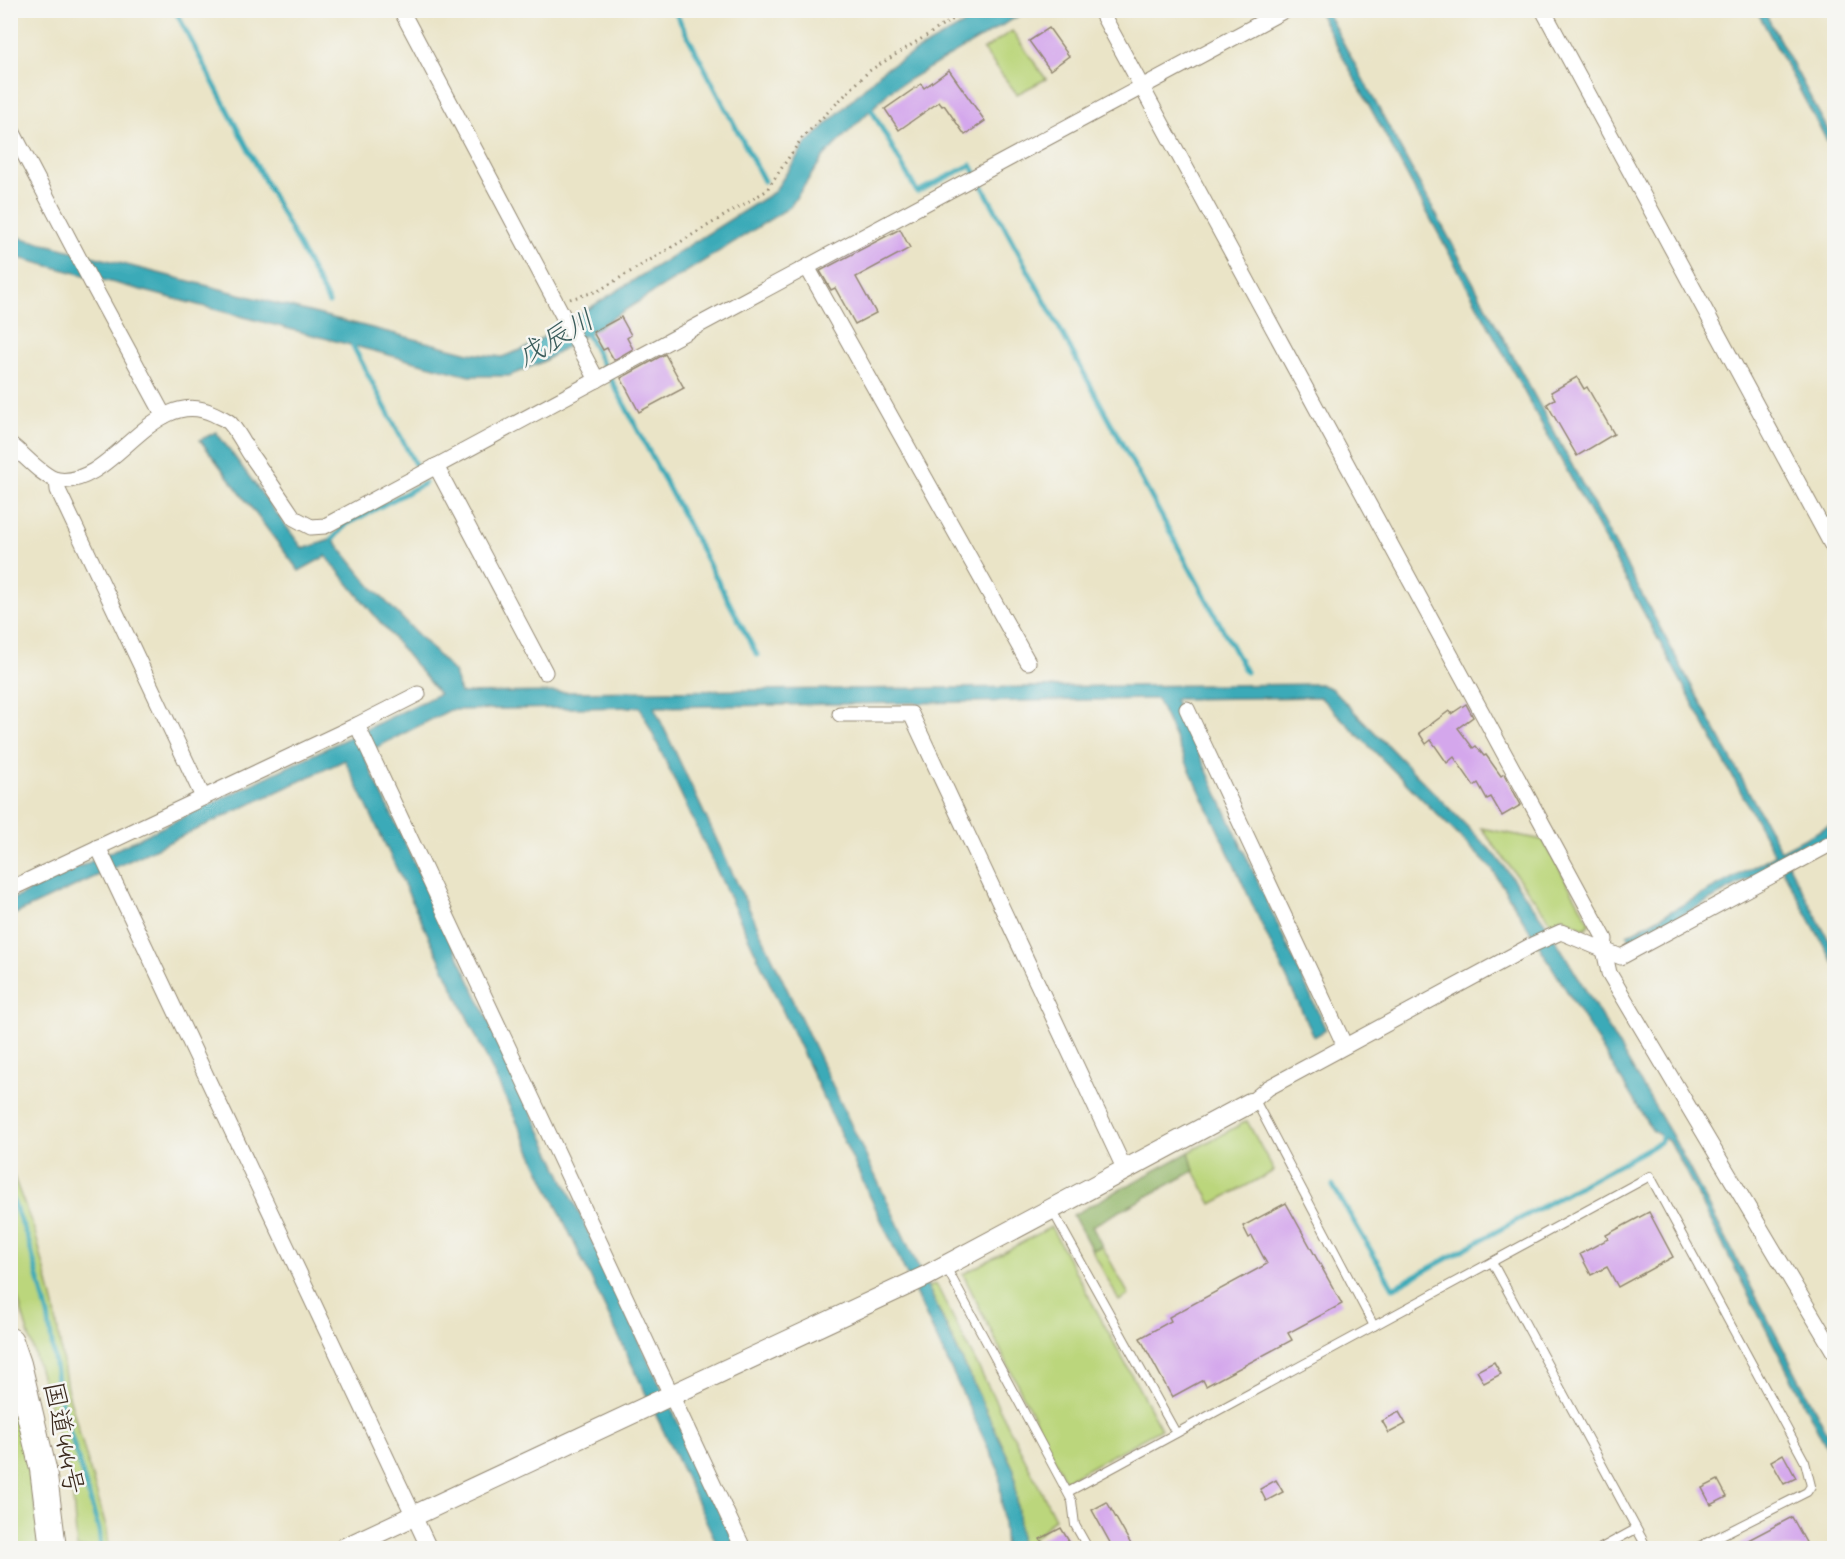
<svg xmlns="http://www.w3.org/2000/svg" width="1845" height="1559" viewBox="0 0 1845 1559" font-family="'Indie Flower','Klee One',sans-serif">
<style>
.green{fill:#bbd67c;stroke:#7b804d;stroke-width:1.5}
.forest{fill:#94b76c;stroke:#687045;stroke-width:1.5}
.water{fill:#3baab8;stroke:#3b6a6b;stroke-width:1.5}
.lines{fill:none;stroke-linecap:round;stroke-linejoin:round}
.stream{stroke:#3baab8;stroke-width:5}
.building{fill:#d4a7ec}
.service-casing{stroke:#928772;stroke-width:10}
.minor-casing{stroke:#928772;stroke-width:17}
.tertiary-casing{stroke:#928772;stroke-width:22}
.trunk-casing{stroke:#928772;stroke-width:28}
.path{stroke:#928772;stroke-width:3;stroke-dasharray:1.5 4.5;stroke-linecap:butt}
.service{stroke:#fff;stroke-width:8}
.minor{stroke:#fff;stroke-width:15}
.tertiary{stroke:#fff;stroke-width:20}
.trunk{stroke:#fff;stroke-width:26}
.labels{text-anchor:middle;stroke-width:5;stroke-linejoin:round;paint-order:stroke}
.street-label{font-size:27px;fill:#3b2a1e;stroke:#f6f6f2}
.water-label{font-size:28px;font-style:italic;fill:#3b5d5c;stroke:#f6f6f2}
</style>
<rect width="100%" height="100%" fill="#f6f6f2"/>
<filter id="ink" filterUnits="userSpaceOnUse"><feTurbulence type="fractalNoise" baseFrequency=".0167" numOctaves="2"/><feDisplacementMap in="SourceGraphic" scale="12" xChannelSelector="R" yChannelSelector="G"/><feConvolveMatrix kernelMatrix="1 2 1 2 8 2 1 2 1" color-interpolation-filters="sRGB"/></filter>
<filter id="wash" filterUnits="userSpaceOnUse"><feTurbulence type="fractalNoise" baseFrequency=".008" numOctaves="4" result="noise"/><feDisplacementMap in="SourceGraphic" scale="24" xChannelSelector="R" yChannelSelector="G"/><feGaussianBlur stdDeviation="1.35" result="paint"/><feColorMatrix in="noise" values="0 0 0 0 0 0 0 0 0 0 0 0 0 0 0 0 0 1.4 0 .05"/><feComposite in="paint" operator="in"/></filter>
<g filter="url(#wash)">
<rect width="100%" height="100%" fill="#eae4c7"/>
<g class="green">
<polygon points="1012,31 1046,79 1017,94 983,50"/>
<polygon points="1481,828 1543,840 1590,923 1585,929 1562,917 1552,923"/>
<polygon points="1247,1121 1274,1171 1212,1204 1194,1171 1189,1152"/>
<polygon points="11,1170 35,1232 54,1306 67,1389 107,1530 109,1548 77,1548 71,1476 11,1276"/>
<polygon points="1051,1227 1161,1429 1065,1481 963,1274"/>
<polygon points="1102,1246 1129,1295 1119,1301 1092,1250"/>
<polygon points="936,1284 1055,1518 1032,1540 1038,1548 1021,1548 1014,1470 928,1287"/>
<polygon points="10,1381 36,1510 40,1548 11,1548"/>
</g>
<polygon class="forest" points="1189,1152 1194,1171 1092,1226 1102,1246 1092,1250 1073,1215"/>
<g class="water">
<polygon points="987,11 1027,11 891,90 824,156 790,207 542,362 509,376 469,376 11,256 10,235 469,353 502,357 526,348 774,192 805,145 883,70"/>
<polygon points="1318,11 1326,11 1781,851 1834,823 1834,833 1786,860 1834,950 1834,964 1779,863 1630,943 1627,935 1775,855"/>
<polygon points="1757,11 1764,11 1834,141 1834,154"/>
<polygon points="216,432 303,549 333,539 369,584 454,672 460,693 1320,684 1332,689 1497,857 1548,927 1673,1137 1834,1446 1834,1462 1671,1143 1652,1130 1492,869 1320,697 1174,699 1326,1030 1314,1037 1157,699 654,707 1014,1470 1021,1548 1005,1548 999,1471 640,707 450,710 363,754 737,1548 719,1548 345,760 11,916 11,900 439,694 326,556 299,571 200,440"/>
</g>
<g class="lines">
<g class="stream">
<polyline points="175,10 329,303"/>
<polyline points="674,10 764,181"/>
<polyline points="870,104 871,109 917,192 971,165 1246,672"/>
<polyline points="588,327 587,334 757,655"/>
<polyline points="353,346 415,464"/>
<polyline points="333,539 345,525 425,483"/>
<polyline points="1333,1186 1393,1288 1660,1142 1663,1132"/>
<polyline points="10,1194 28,1239 48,1315 59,1395 99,1530 101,1548"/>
</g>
</g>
<g id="blocks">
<g class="building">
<polygon points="1049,28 1069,56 1050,70 1029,41"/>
<polygon points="949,70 985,121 965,135 944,105 942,106 939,102 899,130 885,109 921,84 924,88"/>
<polygon points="900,229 910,248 856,277 876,313 855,324 835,288 831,290 820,271"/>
<polygon points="621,317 631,335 627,338 633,349 614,360 607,348 603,350 593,332"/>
<polygon points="665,354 684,388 639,412 621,378"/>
<polygon points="1577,377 1584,389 1587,387 1614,434 1577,456 1547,404 1555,399 1551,392"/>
<polygon points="1466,704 1473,717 1458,728 1473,748 1476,746 1484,756 1486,755 1501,776 1504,774 1521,805 1502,816 1491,797 1487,799 1478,783 1474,786 1454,757 1447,763 1431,740 1426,744 1419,733 1449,711 1451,714"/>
<polygon points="1286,1203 1342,1304 1288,1333 1292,1340 1206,1386 1203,1380 1172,1397 1140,1338 1171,1321 1169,1317 1267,1264 1252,1236 1249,1238 1243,1226"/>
<polygon points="1649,1212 1673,1257 1618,1287 1607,1267 1591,1275 1580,1254 1608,1239 1606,1235"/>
<polygon points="1494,1362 1501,1374 1484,1383 1477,1371"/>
<polygon points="1399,1412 1406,1424 1389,1433 1382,1421"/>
<polygon points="1783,1454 1796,1478 1784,1484 1771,1461"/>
<polygon points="1276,1480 1283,1492 1266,1501 1260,1489"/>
<polygon points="1718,1480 1727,1497 1711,1505 1702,1488"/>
<polygon points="1107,1502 1133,1548 1113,1548 1092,1510"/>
<polygon points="1792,1517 1809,1548 1733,1548"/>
<polygon points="1061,1528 1073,1548 1046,1548 1040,1539"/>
</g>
</g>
</g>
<g filter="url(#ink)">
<use href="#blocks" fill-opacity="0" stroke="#928772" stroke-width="1.5"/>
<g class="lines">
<defs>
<g id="service">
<polyline points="1255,1100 1374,1326"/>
<polyline points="1052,1210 1176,1433"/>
<polyline points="1492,1262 1647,1548"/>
<polyline points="946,1267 1072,1501 1075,1525 1088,1548"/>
<polyline points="1068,1492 1650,1176 1805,1462 1811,1486 1807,1492 1696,1548"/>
<polyline points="1601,1548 1636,1529"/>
</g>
<g id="minor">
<polyline points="401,10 597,380"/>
<polyline points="1100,10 1605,939 1604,950 1609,973 1834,1352"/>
<polyline points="1543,10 1834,549"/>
<polyline points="10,127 94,287 164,416"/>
<polyline points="807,267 1028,662"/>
<path d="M10,444C23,453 43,478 58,480C113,488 153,383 214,414C219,417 226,419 230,423C238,432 244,444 250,454C265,475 280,497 294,518L311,527L325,526L1285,10"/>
<polyline points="436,466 545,672"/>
<polyline points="57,480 58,490 203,797"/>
<polyline points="1187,709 1345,1046"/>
<polyline points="840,714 911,714 1125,1170"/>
<polyline points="357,725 743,1548"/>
<polyline points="98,847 429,1548"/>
<polyline points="10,889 357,725 418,694"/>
<polyline points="1250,1103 1268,1088 1534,944 1561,932 1621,957 1834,842"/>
</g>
<polyline id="tertiary" points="345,1548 926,1276 1250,1103"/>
<polyline id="trunk" points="10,1341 18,1364 43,1469 53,1548"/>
</defs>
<use href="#service" class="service-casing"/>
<use href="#minor" class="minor-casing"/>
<use href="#tertiary" class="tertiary-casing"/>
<use href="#trunk" class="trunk-casing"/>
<polyline class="path" points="570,299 598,291 766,191 802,138 869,71 968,10"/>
<use href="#service" class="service"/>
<use href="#minor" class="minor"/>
<use href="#tertiary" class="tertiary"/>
<use href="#trunk" class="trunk"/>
</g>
</g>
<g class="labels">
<g class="street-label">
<text transform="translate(64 1438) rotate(79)" y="9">国道444号</text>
</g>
<g class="water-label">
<text transform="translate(555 337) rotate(-30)" y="10">戊辰川</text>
</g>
</g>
<rect width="1845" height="1559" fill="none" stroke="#f6f6f2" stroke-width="36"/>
</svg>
